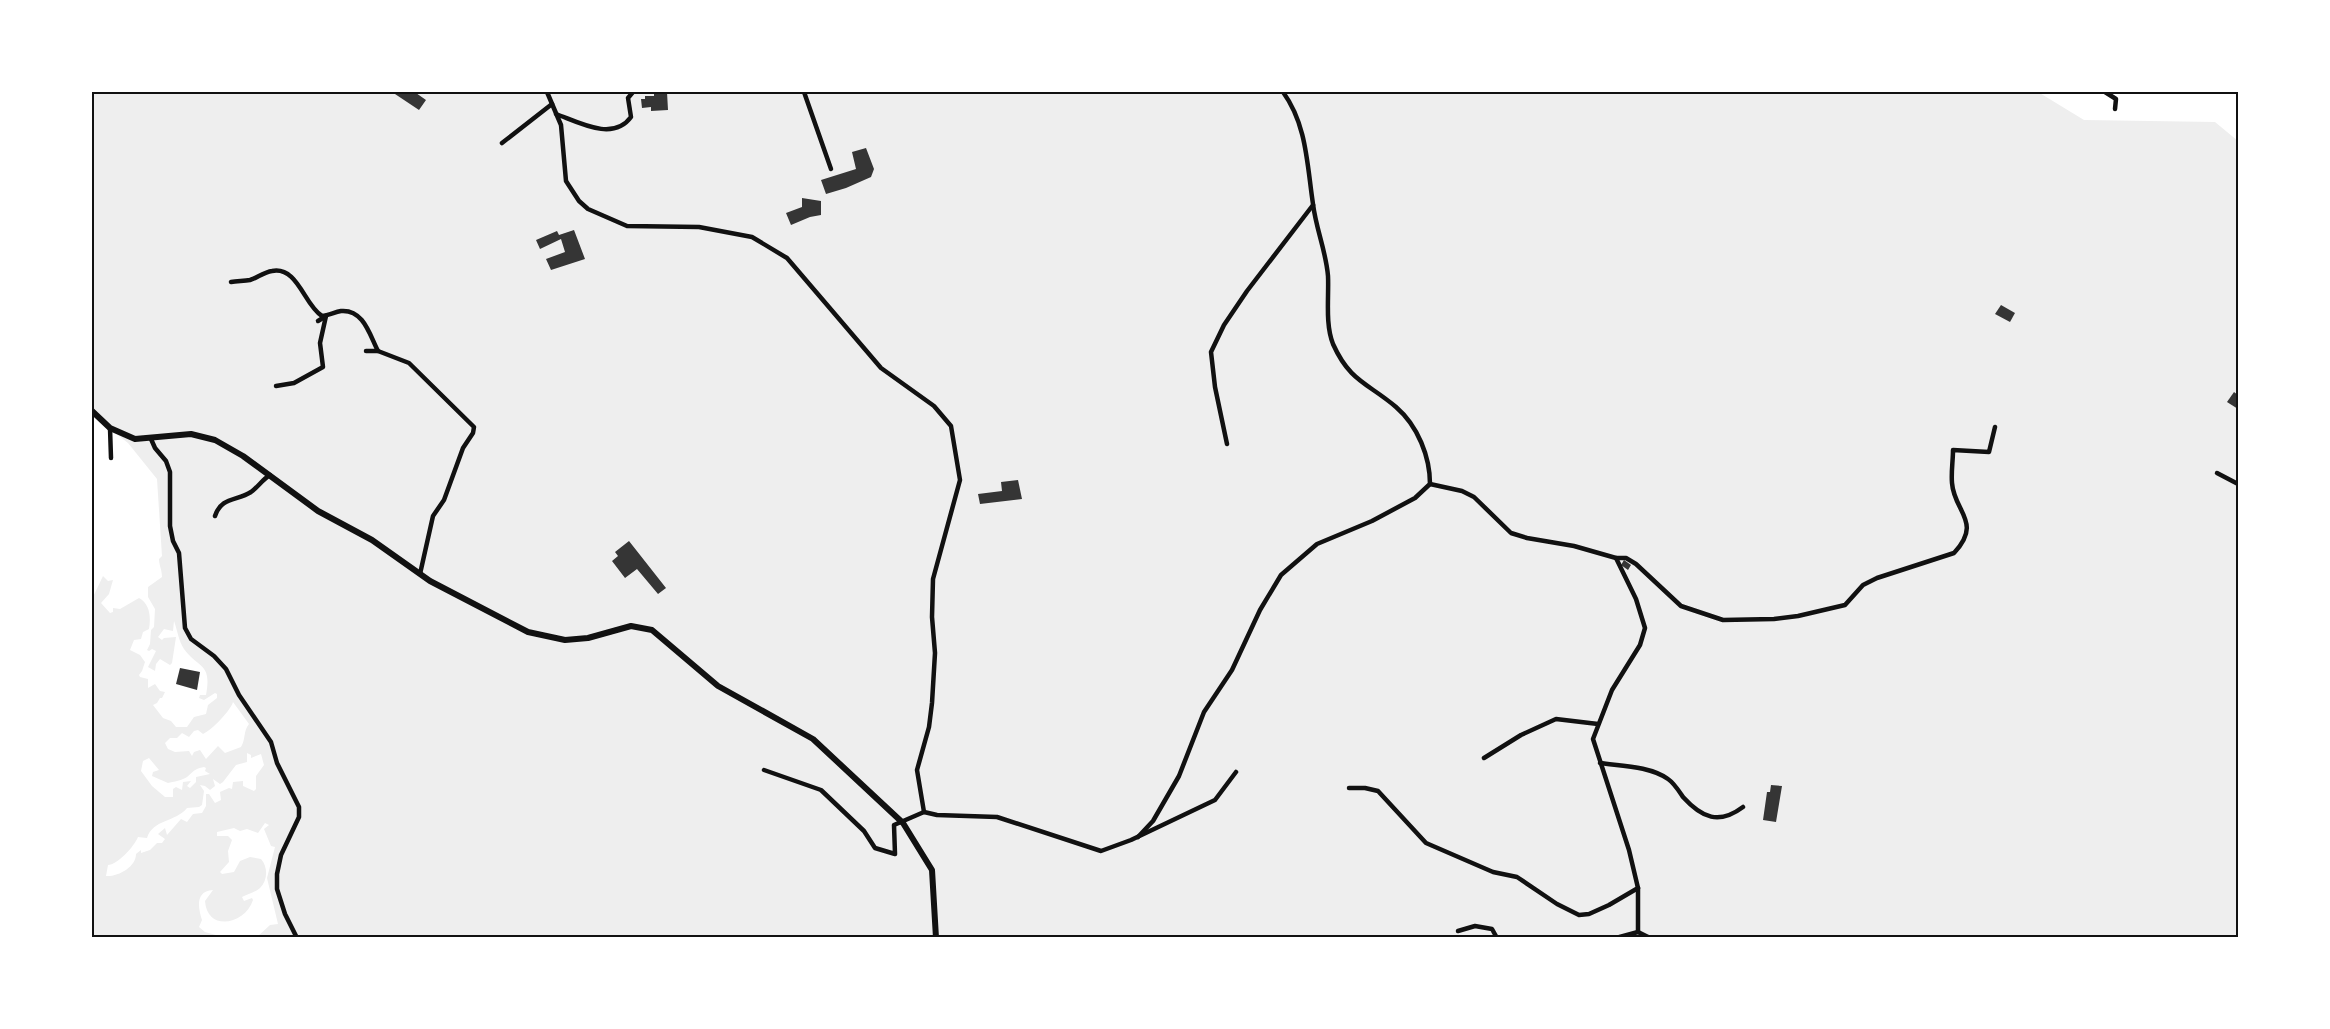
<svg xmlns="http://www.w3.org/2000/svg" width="2330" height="1029" viewBox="0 0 2330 1029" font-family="Overpass,sans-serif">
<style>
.green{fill:#eee;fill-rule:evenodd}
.building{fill:#353535}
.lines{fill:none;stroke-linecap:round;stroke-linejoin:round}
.minor{stroke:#111;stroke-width:4.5}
.secondary{stroke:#111;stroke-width:6}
.neatline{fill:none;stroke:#111;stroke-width:2}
</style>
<rect width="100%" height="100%" fill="#fff"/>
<path class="green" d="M92,92H2038L2084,120L2215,122L2238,141V937H257L270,925L278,924L267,878L275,847L271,846L264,829L269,825L265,823L258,833L247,829L240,831L234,828L217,832V836H228L232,840L228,851L229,862L220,872L222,874L234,872L240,861L250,857L261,859C268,867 268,880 260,888C256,892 247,894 242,897L244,901L252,898L253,900C245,925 207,932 205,901L213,890C195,891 198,908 202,920L199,927L205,932L223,937H92V599L103,576L108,581L113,580L109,594L101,603L110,613L113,612V608L120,609L139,598C150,604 151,617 149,629L143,632L141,639L134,640L130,650L140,655L145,662L142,671L139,675L140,677L148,679V688L155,684L160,691L165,692L162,698H160L157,703L153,705L163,718L171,721L176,727H187L194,717L206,714L208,705L217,698V694L215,693L204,700L199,698L200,695H206C212,663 199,669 184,649C179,642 177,629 174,621L173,631L164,629L158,637L162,640L164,638L176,637L172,663L170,665L160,659L156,664L155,671L148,667L156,651L152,649L149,651L147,650L150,644L151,630L154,627L155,609L148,597V587L162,577C162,570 159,565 159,559L162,556L157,479L128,443L92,415ZM233,702L249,724C243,731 246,739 241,747L225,753L218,746L206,759L200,750L194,752L192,756L189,751L175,752L168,749L165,743L170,738H177L182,733L189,737L194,731L198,730L203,734C212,730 231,710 233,702ZM247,753L251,755V758L261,754L264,765L256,776V789L254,791L243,786V781L233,782L232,789L229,788L220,792L221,800L215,803L209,794H206V806L202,813L193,814L187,822L181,819L167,835L165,828L158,834L165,839L162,843H157L150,850L141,853V850L136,854C136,867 118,877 106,876L108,865C117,865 134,847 138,837L147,838C153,819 176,822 187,808L199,807L202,805L204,791L200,785L205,786L210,790L215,786L213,779L220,784L223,782L236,765L247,762ZM149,758L159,770L153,772L152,776L168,783C173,782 183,780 187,777C194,771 194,769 204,767L206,768L205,771L210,774L196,777V782L190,788L187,786L191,781L183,782L182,790L176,787L173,789V797H165L152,786L141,771L143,761Z"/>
<g class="building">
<polygon points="392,92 417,92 416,93 426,100 419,110"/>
<polygon points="654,92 667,92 668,110 651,111 651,107 642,108 641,99 645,99 645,96 654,96"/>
<polygon points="866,148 874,169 871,177 846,188 826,194 821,180 856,169 852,152"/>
<polygon points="802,198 821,201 821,215 810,217 791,225 786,213 802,207"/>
<polygon points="574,230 585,259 551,270 546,259 565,252 561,239 540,249 536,240 557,231 559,235"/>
<polygon points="2001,305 2015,313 2010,322 1995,314"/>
<polygon points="2234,392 2238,395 2238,409 2227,402"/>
<polygon points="1018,480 1022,499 980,504 978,494 1002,491 1001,482"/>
<polygon points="629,541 666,588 658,594 637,569 625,578 612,561 618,556 615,552"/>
<polygon points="1624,560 1631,565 1628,570 1621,565"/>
<polygon points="180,668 200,672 197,690 176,684"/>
<polygon points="1771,785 1782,786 1776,822 1763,820 1767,792 1770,792"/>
</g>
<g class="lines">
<g class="minor">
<polyline points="547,92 561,125 566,181 579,201 588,209 627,226 699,227 752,237 787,258 881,368 934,406 951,426 960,480 933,579 932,617 935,653 932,703 929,727 917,770 924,812"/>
<polyline points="804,92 831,169"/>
<polyline points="2105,92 2116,99 2115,109"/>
<path d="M556,114C578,122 613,142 631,117L628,98L633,92"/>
<polyline points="502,143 552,104"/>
<path d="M231,282C237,281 244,281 250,280C257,278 264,272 272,271C298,266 304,305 322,316C329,315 335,312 341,311C364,309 370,336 378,351L409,363L474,427L473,433L463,448L444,500L433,516L420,574"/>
<polyline points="318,321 326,316"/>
<polyline points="366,351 378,351"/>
<polyline points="276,386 294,383 323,367 320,343 326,316"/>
<polyline points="110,428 111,458"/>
<polyline points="151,439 155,448 166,461 170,472 170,526 173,541 179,553 185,628 191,639 214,656 226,669 239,695 271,742 277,763 299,807 299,817 281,855 277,874 277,889 285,914 297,938"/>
<polyline points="1227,444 1215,387 1211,352 1224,325 1247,291 1313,205"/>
<polyline points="2217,473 2238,484"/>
<path d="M1430,484L1462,491L1474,497L1511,533L1527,538L1574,546L1616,558H1626L1636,564L1681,606L1723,620L1774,619L1798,616L1845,605L1863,585L1877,578L1954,553C1983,522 1954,512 1952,483C1951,472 1953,461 1953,450L1989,452L1995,427"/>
<path d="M215,516C221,497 237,501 251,492C258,487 263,479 270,475"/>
<polyline points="1616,558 1636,599 1645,628 1640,645 1612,690 1593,739 1629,850 1638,888 1638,932"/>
<polyline points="1484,758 1521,735 1556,719 1598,724"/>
<path d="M1600,763C1621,766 1650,766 1668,779C1674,783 1679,791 1683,797C1702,818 1719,825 1743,807"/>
<polyline points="764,770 821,790 864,831 875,848 895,854 894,825 924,812 937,815 997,817 1101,851 1131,840 1215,800 1236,772"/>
<polyline points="1349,788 1365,788 1378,791 1426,843 1493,872 1517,877 1557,904 1579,915 1589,914 1609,905 1638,888"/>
<path d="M1138,837L1153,821L1179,776L1204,712L1232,670L1260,610L1281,575L1317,544L1372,521L1415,498L1430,484C1430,457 1418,426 1396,407C1368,383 1350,382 1333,344C1325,324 1329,297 1328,276C1326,251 1316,229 1313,204C1307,165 1307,125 1283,92"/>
<polyline points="1458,931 1475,926 1492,929 1497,938"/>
<polyline points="1616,938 1638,932 1650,938"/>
</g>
<polyline class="secondary" points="92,411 110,428 135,439 191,434 215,440 243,456 318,511 372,540 430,581 528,632 565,640 588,638 631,626 652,630 718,686 813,739 903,823 932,870 936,938"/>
</g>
<rect width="2330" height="1029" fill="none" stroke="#ffffff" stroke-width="186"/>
<rect x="93" y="93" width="2144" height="843" class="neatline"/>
</svg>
